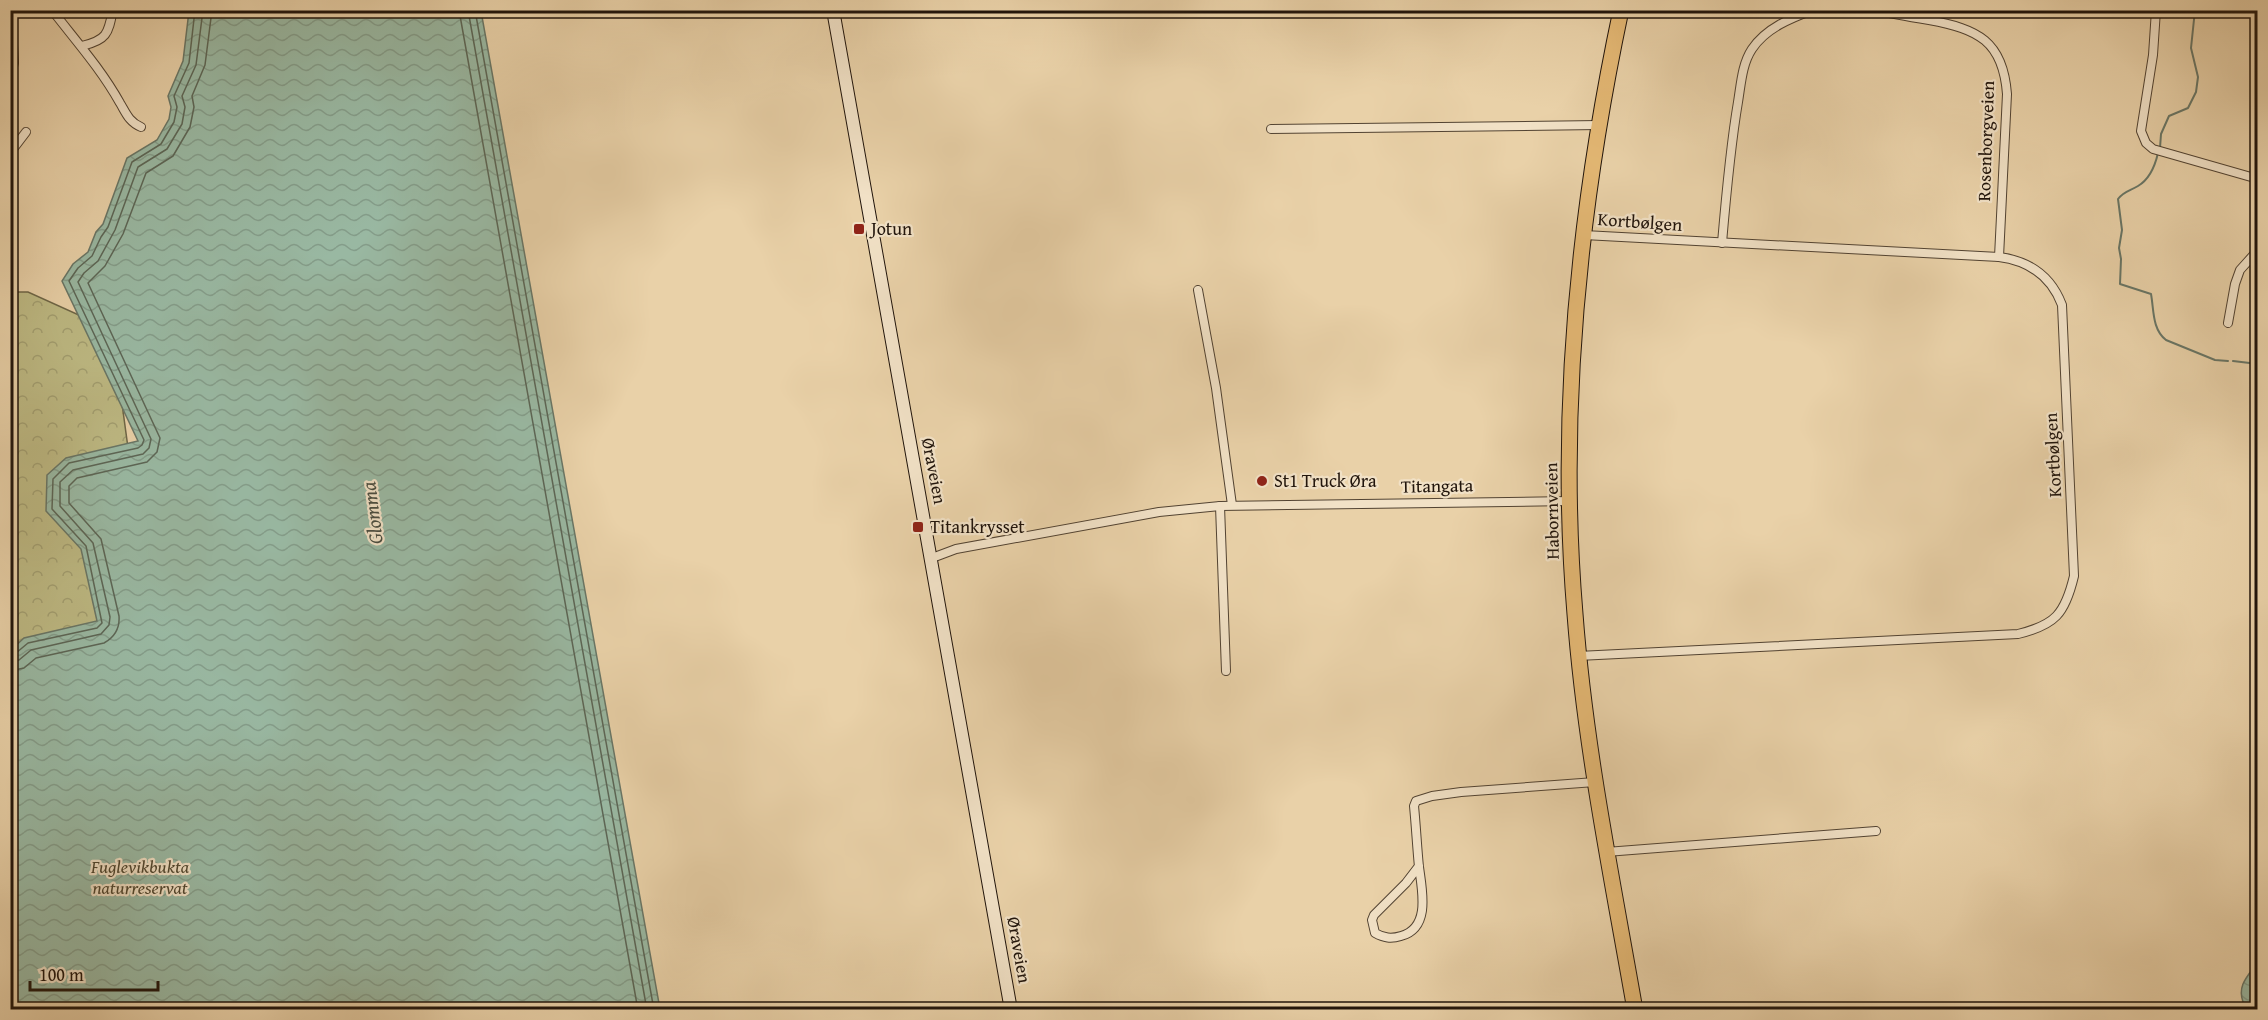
<svg xmlns="http://www.w3.org/2000/svg" width="2268" height="1020" viewBox="0 0 2268 1020" font-family="'Gentium Book Plus',serif">
<style>
.park{fill:url(#park-crowns);stroke:#6e6647;stroke-width:1.5}
.water{fill:url(#water-waves);stroke:#697666;stroke-width:1.5}
.lines{fill:none;stroke-linecap:round;stroke-linejoin:round}
.shore{stroke:#5c6656;stroke-width:1.5}
.stream{stroke:#697666;stroke-width:2}
.street-casing{stroke:#524332;stroke-width:10}
.secondary-casing{stroke:#20140b;stroke-width:14}
.highway-casing{stroke:#20140b;stroke-width:17}
.street{stroke:#f1e1c6;stroke-width:8}
.secondary{stroke:#f1e1c6;stroke-width:12}
.highway{stroke:#e4b874;stroke-width:15}
.poi-dot{fill:#8f2418;stroke:#f1e1c6;stroke-width:2}
.labels{text-anchor:middle;stroke-width:4.5;stroke-linejoin:round;paint-order:stroke}
.street-label{font-size:18px;fill:#20140b;stroke:#f1e1c6}
.poi-label{font-size:18px;fill:#20140b;stroke:#f1e1c6;text-anchor:start}
.park-label{font-size:18px;font-style:italic;fill:#4f462f;stroke:#f1e1c6}
.water-label{font-size:20px;font-style:italic;fill:#4a4d40;stroke:#f1e1c6}
</style>
<defs>
<pattern id="park-crowns" width="20" height="18" patternUnits="userSpaceOnUse" patternTransform="scale(1.5)"><rect width="20" height="18" fill="#bdb983"/><path d="M2 6a3 3 0 1 1 6 0M12 15a3 3 0 1 1 6 0" fill="none" stroke="#a29e70"/></pattern>
<pattern id="water-waves" width="16" height="10" patternUnits="userSpaceOnUse" patternTransform="scale(1.5)"><rect width="16" height="10" fill="#99b8a2"/><path d="M0 5q4-4 8 0t8 0" fill="none" stroke="#849d8a"/></pattern>
</defs>
<rect width="100%" height="100%" fill="#e9d1a8"/>
<filter id="stains"><feTurbulence type="fractalNoise" baseFrequency=".00333" numOctaves="4"/><feColorMatrix values="0 0 0 0 .2 0 0 0 0 .09 0 0 0 0 .02 0 0 0 .5 -.17"/></filter>
<radialGradient id="worn" r=".72"><stop offset=".6" stop-color="#630" stop-opacity="0"/><stop offset="1" stop-color="#630" stop-opacity=".3"/></radialGradient>
<polygon class="park" points="11,292 28,292 112,330 156,654 11,1010"/>
<g class="water">
<polygon points="189,11 481,11 660,1009 11,1009 11,650 24,638 97,621 81,549 46,511 47,475 66,458 138,441 62,281 73,264 88,252 96,232 103,224 127,158 157,140 169,119 171,107 168,96 183,61"/>
<path d="M2257,963V1009H2238L2243,1002C2237,985 2248,976 2257,963Z"/>
</g>
<g class="lines">
<g class="shore">
<polyline points="459,10 638,1010"/>
<polyline points="468,10 647,1010"/>
<polyline points="475,10 654,1010"/>
<polyline points="10,654 16,653 28,643 97,628 102,623 86,546 52,509 53,479 69,463 138,448 142,445 144,440 69,281 78,268 92,256 101,237 108,227 132,162 161,144 174,122 177,107 174,96 189,63 195,10"/>
<polyline points="10,662 19,660 31,650 101,634 109,625 110,617 93,543 60,506 60,482 73,470 143,454 149,448 151,439 78,282 84,273 98,261 115,230 138,167 167,149 182,124 185,107 182,96 196,65 203,10"/>
<path d="M10,671L24,668L36,658L104,643C115,637 120,629 119,616L101,539L69,503V486L77,478L147,462L157,452L160,438L88,283L105,266L123,234L146,173L173,156L190,127L194,107L192,96L205,65L212,10"/>
</g>
<g class="stream">
<polyline points="2160,148 2161,134 2169,116 2188,108 2196,92 2198,77 2191,48 2195,10"/>
<path d="M2158,153C2155,166 2150,179 2138,186C2130,191 2124,191 2118,199L2122,230L2119,248L2121,259L2120,284L2151,294C2154,310 2152,329 2166,340L2215,360L2228,361"/>
<polyline points="2233,361 2258,364"/>
</g>
<defs>
<g id="street">
<path d="M52,10C76,41 101,69 120,103C126,113 129,122 141,127"/>
<path d="M1875,10C1893,14 1911,17 1929,20C1978,29 2003,41 2007,94L1999,257"/>
<polyline points="2156,10 2153,55 2141,131 2146,143 2153,149 2258,179"/>
<path d="M82,46C107,40 108,34 113,10"/>
<polyline points="10,77 14,63 11,10"/>
<polyline points="1271,129 1599,125"/>
<polyline points="10,153 26,132"/>
<path d="M1722,243C1726,196 1730,149 1738,102C1741,84 1742,64 1752,49C1766,28 1791,18 1813,10"/>
<polyline points="1198,290 1216,388 1232,505"/>
<polyline points="2228,323 2235,284 2240,270 2258,250"/>
<polyline points="1220,506 1226,671"/>
<polyline points="932,558 956,549 1159,512 1220,506 1570,501"/>
<path d="M1578,656L2018,634C2055,625 2065,614 2074,576L2062,305C2051,276 2030,261 1999,257L1584,235"/>
<polyline points="1606,852 1876,831"/>
<path d="M1419,866L1406,883L1374,915L1372,920L1375,933C1384,938 1391,939 1401,936C1431,928 1422,890 1419,867C1417,847 1416,826 1414,806L1416,801L1432,796L1461,792L1595,782"/>
</g>
<polyline id="secondary" points="833,10 1011,1010"/>
<path id="highway" d="M1621,10C1579,208 1558,412 1575,614C1585,747 1612,878 1635,1010"/>
</defs>
<use href="#street" class="street-casing"/>
<use href="#secondary" class="secondary-casing"/>
<use href="#highway" class="highway-casing"/>
<use href="#street" class="street"/>
<use href="#secondary" class="secondary"/>
<use href="#highway" class="highway"/>
</g>
<g class="poi-dot">
<rect x="853" y="223" width="12" height="12" rx="3"/>
<circle cx="1262" cy="481" r="6"/>
<rect x="912" y="521" width="12" height="12" rx="3"/>
</g>
<g class="labels">
<g class="street-label">
<text transform="translate(1986 141) rotate(-88)" y="6">Rosenborgveien</text>
<text transform="translate(1640 222) rotate(4)" y="6">Kortbølgen</text>
<text transform="translate(2053 455) rotate(-93)" y="6">Kortbølgen</text>
<text transform="translate(934 471) rotate(79)" y="6">Øraveien</text>
<text transform="translate(1437 486) rotate(-1)" y="6">Titangata</text>
<text transform="translate(1552 511) rotate(-91)" y="6">Habornveien</text>
<text transform="translate(1019 950) rotate(80)" y="6">Øraveien</text>
</g>
<g class="poi-label">
<text x="871" y="235">Jotun</text>
<text x="1274" y="487">St1 Truck Øra</text>
<text x="930" y="533">Titankrysset</text>
</g>
<g class="park-label">
<text x="140" y="873">Fuglevikbukta<tspan x="140" dy="21">naturreservat</tspan></text>
</g>
<g class="water-label">
<text transform="translate(372 513) rotate(-97)" y="7">Glomma</text>
</g>
</g>
<rect width="2268" height="1020" fill="none" stroke="#e9d1a8" stroke-width="36"/>
<rect x="12" y="12" width="2244" height="996" fill="none" stroke="#20140b" stroke-width="3"/>
<rect x="18" y="18" width="2232" height="984" fill="none" stroke="#20140b" stroke-width="1.5"/>
<path d="M30 981v9h128v-9" fill="none" stroke="#20140b" stroke-width="3"/>
<text x="39" y="981" font-size="18" fill="#20140b" stroke="#f1e1c6" stroke-width="4.5" paint-order="stroke">100 m</text>
<rect width="100%" height="100%" filter="url(#stains)"/>
<rect width="100%" height="100%" fill="url(#worn)"/>
</svg>
